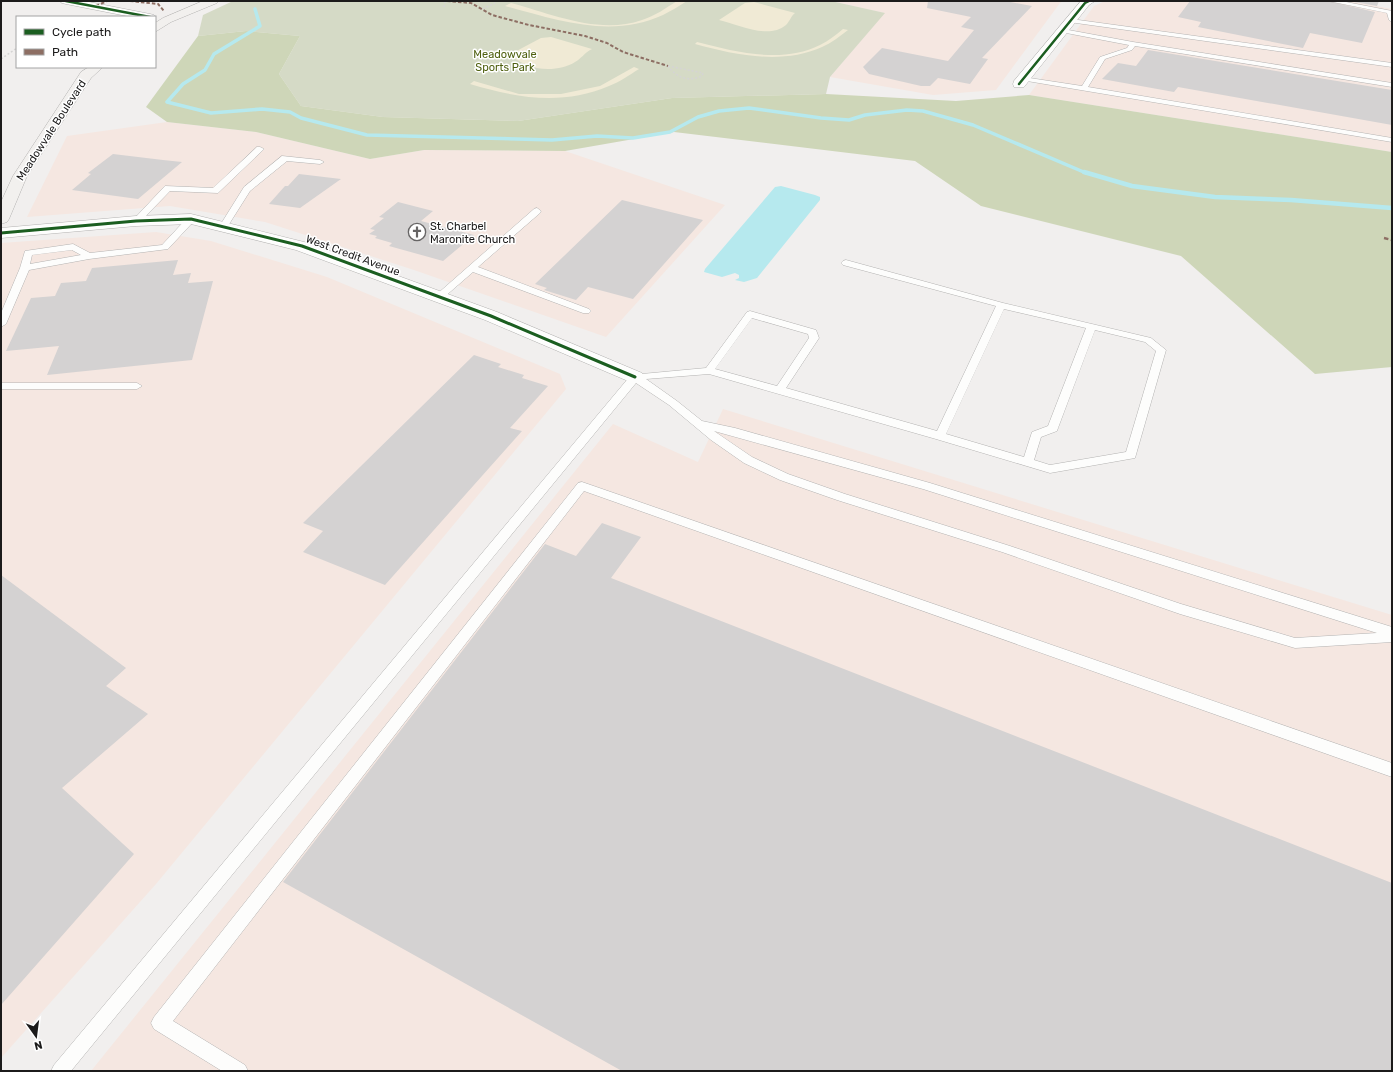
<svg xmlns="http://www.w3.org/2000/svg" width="1393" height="1072" viewBox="0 0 1393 1072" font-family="Rubik,sans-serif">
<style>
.industrial{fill:#f5e7e1}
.green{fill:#d5dac6}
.forest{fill:#ced6b8}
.sand{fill:#f0ead5}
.water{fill:#b6e9ee}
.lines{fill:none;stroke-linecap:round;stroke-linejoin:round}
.stream-far1{stroke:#b6e9ee;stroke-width:3.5}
.stream{stroke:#b6e9ee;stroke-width:4.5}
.building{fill:#d4d2d2}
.service-casing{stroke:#b4b3b2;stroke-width:1}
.minor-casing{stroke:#b4b3b2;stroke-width:1}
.tertiary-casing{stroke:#b4b3b2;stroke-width:1}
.secondary-casing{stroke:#b4b3b2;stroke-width:1}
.path{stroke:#d5d4d4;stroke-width:1.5;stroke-dasharray:2 2;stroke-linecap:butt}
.service{fill:#fdfdfc;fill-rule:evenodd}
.minor{fill:#fdfdfc;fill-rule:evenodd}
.tertiary{fill:#fdfdfc;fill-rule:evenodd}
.secondary{fill:#f2f0ee;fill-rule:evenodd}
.quiet-far1{stroke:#8d6e63;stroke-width:2;stroke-dasharray:3.5 2;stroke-linecap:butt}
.quiet{stroke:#8d6e63;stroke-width:2.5;stroke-dasharray:4.5 2.5;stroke-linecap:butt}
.cycleway-far1-casing{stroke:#fff;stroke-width:4}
.cycleway-casing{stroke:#fff;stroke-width:5}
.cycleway-far1{stroke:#1b5e20;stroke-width:2.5}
.cycleway{stroke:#1b5e20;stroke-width:3}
.labels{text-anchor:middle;stroke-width:3;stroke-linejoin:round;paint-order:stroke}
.far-park-label{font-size:11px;fill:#4f6010;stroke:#fff}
.far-street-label{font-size:11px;fill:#1c1b1b;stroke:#fff}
.far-poi-label{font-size:11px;fill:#1c1b1b;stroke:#fff;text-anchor:start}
</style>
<rect width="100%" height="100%" fill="#f1efee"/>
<g class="industrial">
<polygon points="831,1 1063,1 1060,3 996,90 933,95 830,77 884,13"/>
<polygon points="1105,1 1350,1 1392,9 1392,152 1029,95 1094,6"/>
<polygon points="167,122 256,132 370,159 424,150 565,151 725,205 606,337 414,270 265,222 170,206 27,217 67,136"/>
<polygon points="156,232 211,241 327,277 560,374 566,389 156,884 1,1058 1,243"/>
<polygon points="723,409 1392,615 1392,1071 91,1071 613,424 698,462"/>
</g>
<polygon class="green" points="233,1 831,1 885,13 830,77 826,94 672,98 518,121 383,117 301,106 279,74 300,36 246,31 198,36 203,15"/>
<polygon class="forest" points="246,31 300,36 279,74 301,106 383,117 518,121 672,98 826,94 956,101 1029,95 1392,152 1392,367 1315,374 1181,256 981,206 915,161 674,132 565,151 424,150 370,159 256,132 167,122 146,107 198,36"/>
<g class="sand">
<path d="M677,1H687C679,6 671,11 663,15C611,39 557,20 505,6L511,3C552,14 599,35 642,20C655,16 666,8 677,1Z"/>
<path d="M754,2L795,13C791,16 790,21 786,25C768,40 737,24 719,20L745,3Z"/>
<path d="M843,29L848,30C839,37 831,43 822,47C782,65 735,55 695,44L697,42C736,52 782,64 820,45C828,41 836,35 843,29Z"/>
<path d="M551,37L592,49C584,53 581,59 575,62C563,70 543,71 529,66C521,63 517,59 507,56L541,38Z"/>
<path d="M634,67L639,69C629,75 620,82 609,86C562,106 517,98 470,84L474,81L519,94H561L600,86Z"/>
</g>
<polygon class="water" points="781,186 815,195 820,197 820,200 757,278 744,282 735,280 739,278 739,275 735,273 722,277 704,272 705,269 775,187"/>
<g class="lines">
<polyline class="stream-far1" points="255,9 260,26 214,54 205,70 183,84 167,102 211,113 262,109 290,112 301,118 367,135 552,140 597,136 633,138 670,132 698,117 719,111 749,108 821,118 849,120 865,115 907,110 923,111 973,125 1086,173"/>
<polyline class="stream" points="1084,172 1132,186 1215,197 1291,200 1392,208"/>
</g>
<g class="building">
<polygon points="928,1 1005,1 1032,6 982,58 988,59 970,84 938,78 930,86 921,86 869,74 863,67 882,48 948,61 974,30 961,27 971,17 927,8"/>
<polygon points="1190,1 1327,1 1375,12 1362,43 1310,33 1303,48 1198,27 1201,22 1178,17"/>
<polygon points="1349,1 1379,1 1377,6"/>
<polygon points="1148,50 1392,90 1392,125 1178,87 1174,92 1102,79 1118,63 1136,66"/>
<polygon points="113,154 163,160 182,162 138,199 72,190 91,174 88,173"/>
<polygon points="299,174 341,179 300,208 269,204 285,186 288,186"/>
<polygon points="622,200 703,220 633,299 588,287 576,300 544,290 547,288 535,284"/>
<polygon points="398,202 433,211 421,221 474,235 443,261 389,246 392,243 375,238 377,236 369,234 375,230 370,229 384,218 379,217"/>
<polygon points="178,260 173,275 191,273 188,283 213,281 192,360 47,375 59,346 6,351 31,298 55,296 61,283 86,281 92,268"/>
<polygon points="474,355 501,364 498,367 524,375 522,378 548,386 510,428 522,431 385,585 303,552 323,531 303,523"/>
<polygon points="602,523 641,537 611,578 1392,883 1392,1071 622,1071 283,882 545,544 576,556"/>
<polygon points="1,575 126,668 106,686 148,714 62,788 134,854 1,1005"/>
</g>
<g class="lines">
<defs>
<g id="service">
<polygon points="1328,1 1341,1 1392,11 1392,22 1389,20 1387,13"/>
<polygon points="1071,19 1392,63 1392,67 1069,22 1069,20"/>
<polygon points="1063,29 1133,42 1392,83 1392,87 1135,46 1132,50 1105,59 1088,87 1392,138 1392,142 1021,80 1019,79 1023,77 1082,86 1100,57 1127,48 1129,45 1061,32 1060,31"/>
<polygon points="257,147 260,147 264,149 218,193 170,191 139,223 136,224 132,221 165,186 213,188"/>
<polygon points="282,156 320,160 324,162 320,164 287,161 250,191 226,229 220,229 219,227 244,187"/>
<polygon points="537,208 541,211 540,213 478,267 589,309 591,311 589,313 583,313 473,272 442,299 436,299 434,297 436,295 534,209"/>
<path d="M191,216L195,219L194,221L168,249L89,259L29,270L6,324L1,327V313L20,268L25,251L73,244L90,253L162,245L188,217ZM72,250L81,255L30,264L32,255Z"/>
<path d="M846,260L1003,303L1151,338L1166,350L1135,458L1050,473L936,439L709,374L646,379L677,401L702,421L735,428L930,483L1392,627V642L1295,648L1180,614L1002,552L837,500L780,480L744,463L711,440L669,405L636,383L71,1071H51L54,1065L631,375L706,368L747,312L750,311L816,330L819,338L786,388L937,431L996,306L843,265L841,263L843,261ZM1004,309L1086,328L1048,426L1032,432L1024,457L946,434ZM752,318L808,334L809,338L777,386L715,369ZM1095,330L1145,342L1156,351L1126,452L1050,465L1034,460L1041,437L1057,431L1058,428ZM714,431L923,489L1377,633L1295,638L1181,604L1010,546L845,494L788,474L752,457Z"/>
<polygon points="1,383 137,383 142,386 137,389 1,389"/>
<polygon points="582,482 1392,763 1392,777 584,491 173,1021 245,1065 248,1071 222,1071 154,1029 151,1023 154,1017 578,483"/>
</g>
<g id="minor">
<polygon points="1081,1 1095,1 1089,5 1024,87 1014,87 1013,84 1014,81"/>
<polygon points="191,214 308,243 497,312 642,373 644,377 642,381 635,383 628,381 485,320 296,250 191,224 136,226 1,238 1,228 136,216"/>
</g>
<polygon id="tertiary" points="60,1 84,1 150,14 154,15 156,17 132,17 66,4 62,3"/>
<g id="secondary">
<polygon points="203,1 219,1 217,3 171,22 155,32 155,23 163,18"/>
<polygon points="89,67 103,67 91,78 27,176 9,219 7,222 1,224 1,202 13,176 81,72"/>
</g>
</defs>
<use href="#service" class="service-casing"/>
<use href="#minor" class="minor-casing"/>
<use href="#tertiary" class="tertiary-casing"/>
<use href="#secondary" class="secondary-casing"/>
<g class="path">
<polyline points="444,7 445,1"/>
<polyline points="483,9 495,3"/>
<polyline points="1,59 17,48"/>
<path d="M668,66L703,73L702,76C688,82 677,78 668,66Z"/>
</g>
<use href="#service" class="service"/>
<use href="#minor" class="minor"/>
<use href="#tertiary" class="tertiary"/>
<use href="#secondary" class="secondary"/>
<g class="quiet-far1">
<polyline points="130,1 158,4 164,11"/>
<polyline points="447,1 471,3 492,15 529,25 585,36 607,43 623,52 668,66"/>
<polyline points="96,6 107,1"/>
</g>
<polyline class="quiet" points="1384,238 1392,240"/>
<defs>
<g id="cycleway-far1">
<polyline points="66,1 150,17"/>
<polyline points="1019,84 1085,3 1089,1"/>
</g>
<polyline id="cycleway" points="1,233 136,221 191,219 302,246 491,316 635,377"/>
</defs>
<use href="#cycleway-far1" class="cycleway-far1-casing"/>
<use href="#cycleway" class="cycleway-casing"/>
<use href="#cycleway-far1" class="cycleway-far1"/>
<use href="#cycleway" class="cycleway"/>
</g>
<defs>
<symbol id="church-ring" viewBox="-11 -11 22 22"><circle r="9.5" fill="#fff" stroke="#676565" stroke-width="1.5"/><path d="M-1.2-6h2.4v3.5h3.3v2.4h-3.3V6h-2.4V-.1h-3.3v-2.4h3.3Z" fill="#676565"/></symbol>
</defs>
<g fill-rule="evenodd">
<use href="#church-ring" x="407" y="222" width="20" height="20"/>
</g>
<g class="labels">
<g class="far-park-label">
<text x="505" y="58">Meadowvale<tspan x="505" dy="13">Sports Park</tspan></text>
</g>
<g class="far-street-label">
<text transform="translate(51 130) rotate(-57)" y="4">Meadowvale Boulevard</text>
<text transform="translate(353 255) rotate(20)" y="4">West Credit Avenue</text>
</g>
<g class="far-poi-label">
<text x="430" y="230">St. Charbel<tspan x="430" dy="13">Maronite Church</tspan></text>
</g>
</g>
<rect width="1393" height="1072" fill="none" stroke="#1c1b1b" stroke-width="4"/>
<rect x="16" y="16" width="140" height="52" fill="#ffffff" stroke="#a4a4a4"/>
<rect x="24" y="29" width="20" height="6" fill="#1b5e20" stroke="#a4a4a4"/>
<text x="52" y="36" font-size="12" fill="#1c1b1b">Cycle path</text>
<rect x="24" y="49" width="20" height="6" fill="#8d6e63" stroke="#a4a4a4"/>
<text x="52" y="56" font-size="12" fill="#1c1b1b">Path</text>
<g transform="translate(36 1036) rotate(166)" stroke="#ffffff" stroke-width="3" paint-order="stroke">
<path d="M0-3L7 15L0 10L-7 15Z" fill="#1c1b1b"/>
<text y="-6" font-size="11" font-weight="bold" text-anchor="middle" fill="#1c1b1b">N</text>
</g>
</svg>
